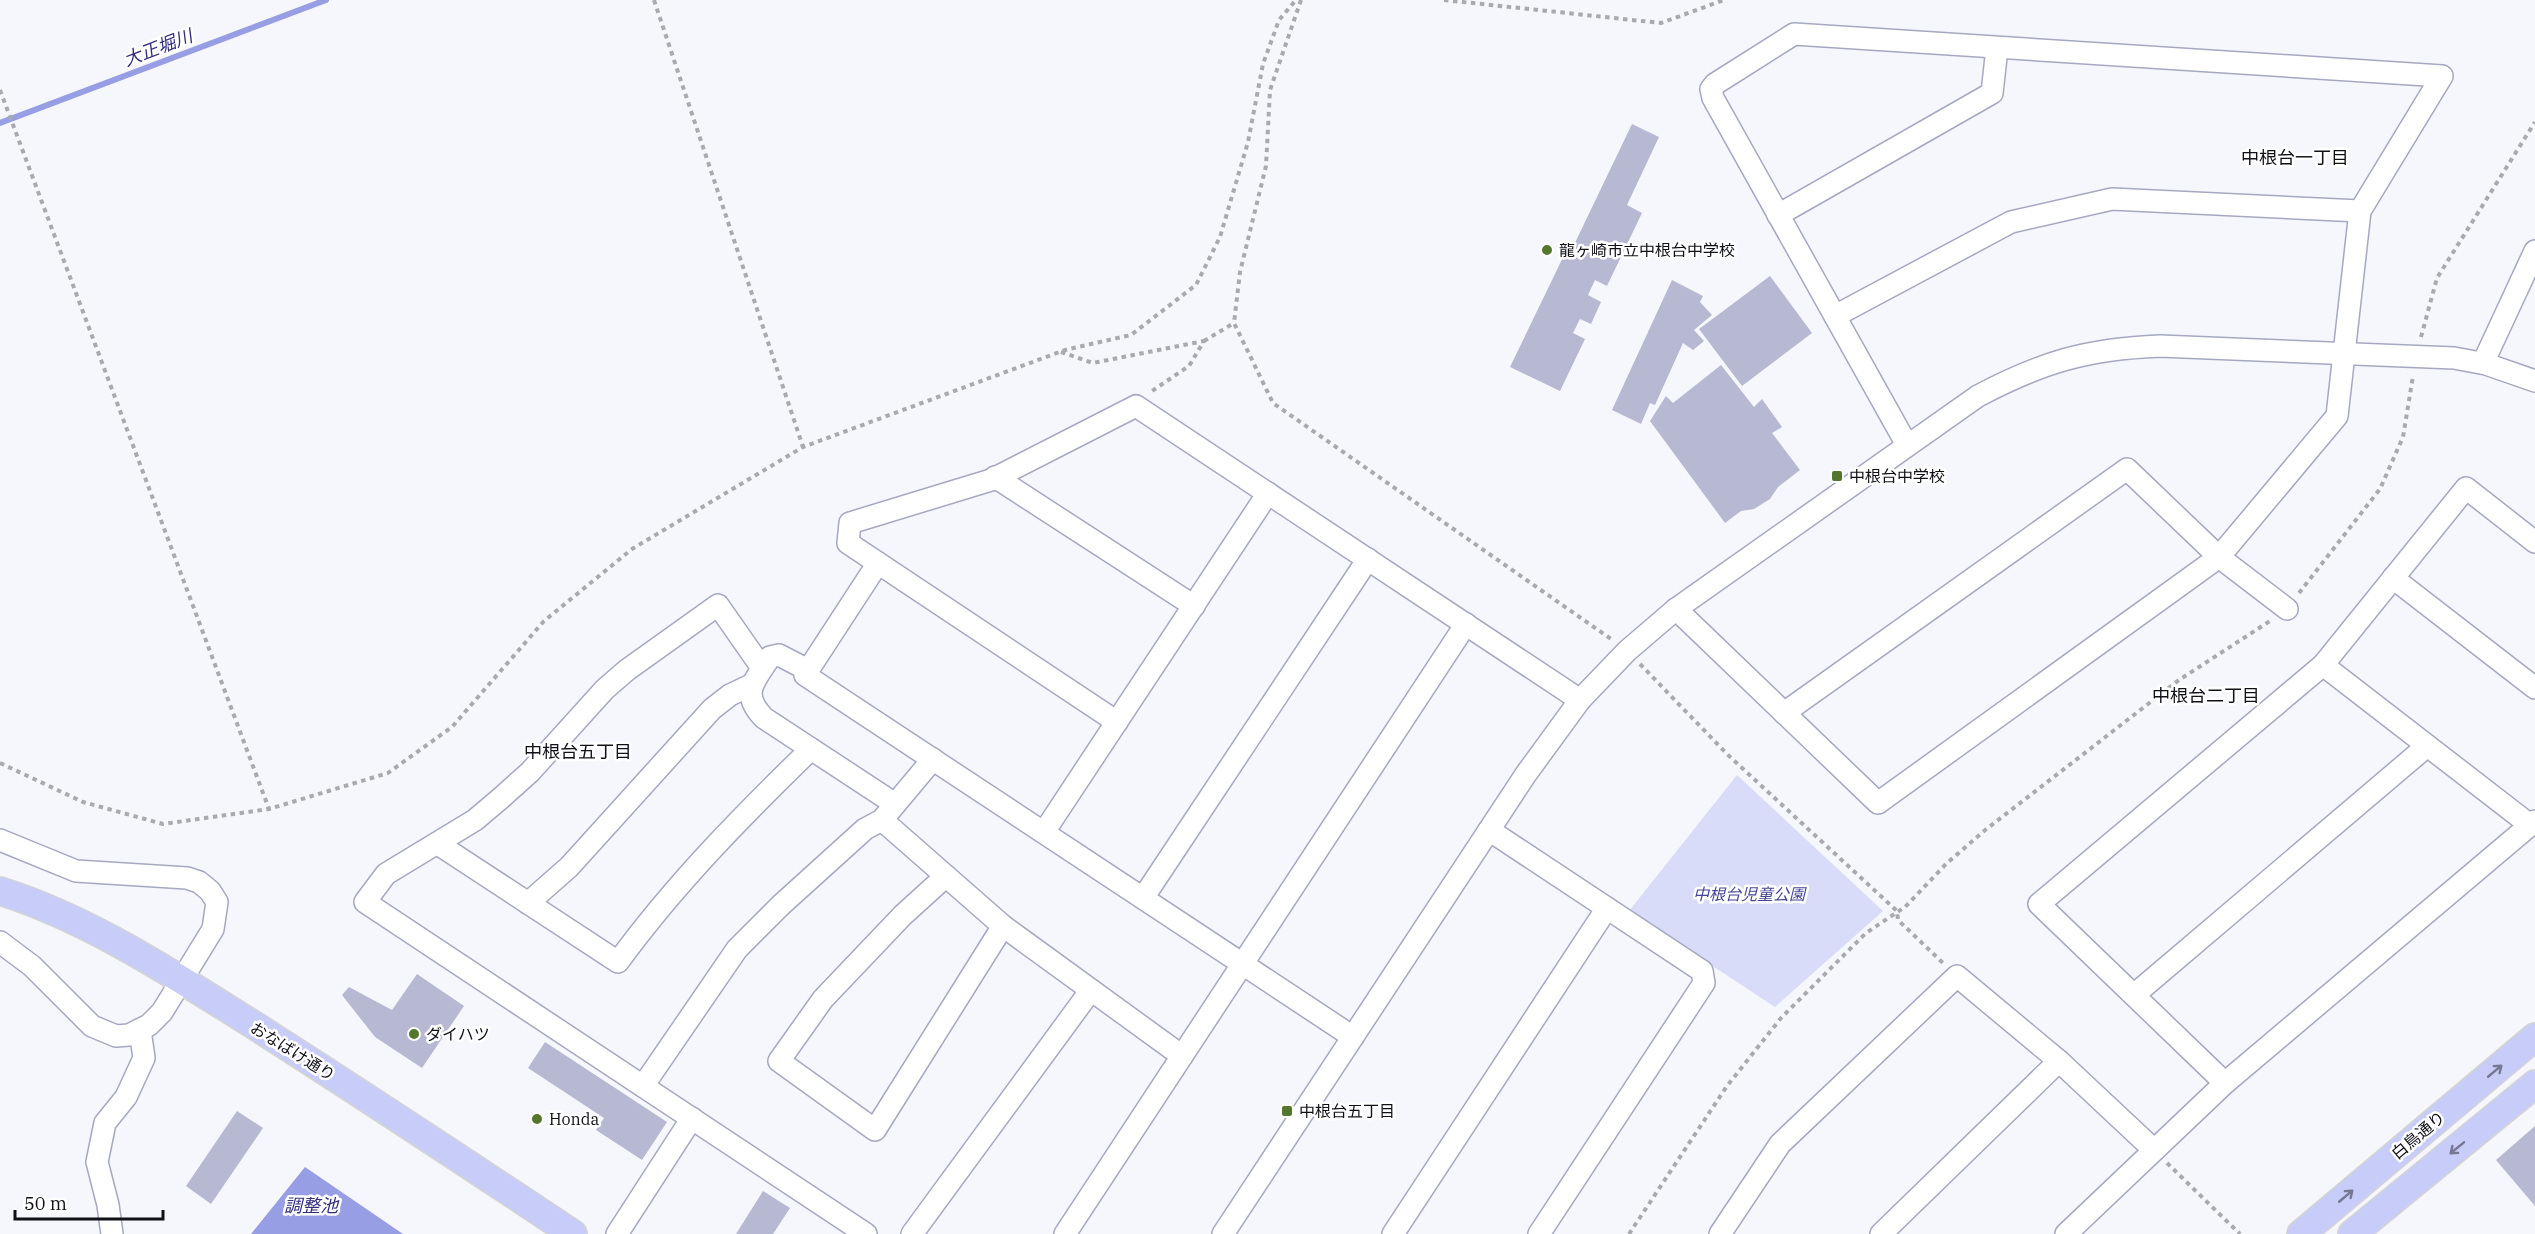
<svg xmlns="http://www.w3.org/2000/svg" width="2535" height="1234" viewBox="0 0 2535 1234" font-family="'IBM Plex Serif','Noto Sans JP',serif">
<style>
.green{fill:#d8dcf8}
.water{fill:#989ee4}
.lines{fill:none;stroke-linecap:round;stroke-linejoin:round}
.stream{stroke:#989ee4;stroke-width:6}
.building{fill:#b6b9d1}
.minor-casing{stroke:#a5a8c0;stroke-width:24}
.major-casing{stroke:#d4d4d5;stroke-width:30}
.path{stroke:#a9aab0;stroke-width:4;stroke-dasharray:4.5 4.5;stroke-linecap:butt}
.minor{stroke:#fff;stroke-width:21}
.major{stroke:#c8ccf8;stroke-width:27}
.oneway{stroke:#757793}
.poi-dot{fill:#55762d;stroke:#fff;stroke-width:2}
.labels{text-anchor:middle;stroke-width:5;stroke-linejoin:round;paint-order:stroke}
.poi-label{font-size:16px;fill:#0f1018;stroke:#fff;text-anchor:start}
.park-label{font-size:16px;font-style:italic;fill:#454597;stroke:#fff}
.street-label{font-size:16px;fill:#0f1018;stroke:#fff}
.water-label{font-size:18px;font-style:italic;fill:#322d7d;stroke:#fff}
.neighbourhood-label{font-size:18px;fill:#0f1018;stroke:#fff}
</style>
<rect width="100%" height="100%" fill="#f6f7fc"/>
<polygon class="green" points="1737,775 1883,911 1775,1007 1629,911"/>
<polygon class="water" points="305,1167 403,1234 251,1234"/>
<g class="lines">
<polyline class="stream" points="0,123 326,0"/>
</g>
<g class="building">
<polygon points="1632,124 1659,137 1627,205 1642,213 1607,286 1595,280 1588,295 1601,302 1591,324 1580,319 1573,333 1585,339 1560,391 1510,367 1568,247 1572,249"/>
<polygon points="1770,276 1812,333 1742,386 1699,329"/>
<polygon points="1672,280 1703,296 1700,302 1712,315 1694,330 1704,341 1693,350 1683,343 1655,405 1650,403 1641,424 1612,410"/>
<polygon points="1721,365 1754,407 1762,399 1782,427 1772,433 1800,470 1778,487 1770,499 1754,509 1741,511 1725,523 1650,421 1666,396 1673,403"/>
<polygon points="417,974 464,1006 422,1068 375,1037 342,995 349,987 392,1010"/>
<polygon points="545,1042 667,1122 642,1160 596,1130 604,1118 528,1068"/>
<polygon points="237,1111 263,1128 211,1204 186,1186"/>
<polygon points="2535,1126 2535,1206 2496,1160"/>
<polygon points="763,1191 790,1208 773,1234 736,1234"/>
</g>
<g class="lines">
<defs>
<g id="minor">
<polyline points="1778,215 1992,93 1997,48"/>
<polyline points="1835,316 2011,222 2112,199 2360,211"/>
<polyline points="2483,363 2535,251"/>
<polyline points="995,477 1194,606"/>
<polyline points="878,563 805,675 1353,1037"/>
<polyline points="2393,578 2535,688"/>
<polyline points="1676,609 1878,803 2219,557 2337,416 2360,211 2442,76 1794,34 1715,84 1711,89 1713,98 1907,445"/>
<polyline points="2323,665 2530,825"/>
<polyline points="762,668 718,605 627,670 605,689 530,772 501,798 475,820 386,874 365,902 866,1234"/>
<path d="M808,670L779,655L770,657C754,682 740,693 764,718L895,804"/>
<polyline points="1784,713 2127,469 2219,557 2287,609"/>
<polyline points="1117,722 848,543 850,523 991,480 1136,406 1580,700"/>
<polyline points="882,820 1003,926 1182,1056"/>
<polyline points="1489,830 1702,971 1704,983 1539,1234"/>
<polyline points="1044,832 1268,493"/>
<polyline points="0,840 76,871 187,878 199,882 210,891 217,902 213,929 162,1012 149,1025 129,1035 116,1036 92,1026 32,966 0,942"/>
<path d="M438,844L618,962C675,884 742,816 811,749"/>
<polyline points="946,876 903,915 823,999 779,1061 875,1130 1003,926"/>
<polyline points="1143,898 1368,559"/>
<polyline points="528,903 569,867 712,709 730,695 751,685"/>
<polyline points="2134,995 2427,746"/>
<polyline points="2225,1083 2039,904 2323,665 2466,488 2535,542"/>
<polyline points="643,1086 737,949 781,905 865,829 882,820 933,759"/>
<polyline points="112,1234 108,1205 97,1162 105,1123 126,1097 144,1058 140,1030"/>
<polyline points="617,1234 692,1118"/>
<polyline points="912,1234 1091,990"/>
<polyline points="1065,1234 1466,624"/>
<path d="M1223,1234L1526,774L1580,700L1627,651L1676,609L1978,396C2042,362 2087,349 2160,346L2454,358L2486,364L2535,381"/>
<polyline points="1393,1234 1607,908"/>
<polyline points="1720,1234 1780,1144 1957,976 2059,1061 2154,1150"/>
<polyline points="1881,1234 2059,1061"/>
<polyline points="2066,1234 2225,1083 2535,821"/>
</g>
<g id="major">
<path d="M0,891C90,919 177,977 257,1027C363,1095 468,1164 573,1234"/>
<polyline points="2301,1234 2535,1037"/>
<polyline points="2352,1234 2535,1084"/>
</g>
</defs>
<use href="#minor" class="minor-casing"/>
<use href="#major" class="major-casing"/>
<g class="path">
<polyline points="654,0 803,447"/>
<polyline points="1301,0 1270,90 1266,166 1240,272 1234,323 1273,403 1611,639"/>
<polyline points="1444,0 1661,23 1724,0"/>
<polyline points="0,90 269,809"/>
<polyline points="2421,337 2437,278 2535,122"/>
<polyline points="1204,341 1234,323"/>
<polyline points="1061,352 1093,363 1204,341 1189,366 1149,393"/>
<polyline points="2299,593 2380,489 2403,437 2413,376"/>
<polyline points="1640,664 1728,755 1897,911 1898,920 1943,963"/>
<polyline points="0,763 83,802 163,824 269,809 388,773 452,727 544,621 632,549 803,447 1065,350 1131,335 1196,285 1220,237 1248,142 1263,64 1279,20 1296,0"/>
<polyline points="2167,1163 2240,1234"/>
<polyline points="1629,1234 1727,1086 1781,1018 1866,933 1905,907 1946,864 1984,831 2179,680 2270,621"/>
</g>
<use href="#minor" class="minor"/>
<use href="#major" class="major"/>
</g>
<defs><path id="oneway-shaft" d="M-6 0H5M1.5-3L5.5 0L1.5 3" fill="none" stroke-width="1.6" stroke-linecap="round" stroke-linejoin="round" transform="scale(1.5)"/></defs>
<g class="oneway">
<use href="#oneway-shaft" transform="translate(2495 1071) rotate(-40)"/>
<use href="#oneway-shaft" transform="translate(2457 1148) rotate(141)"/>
<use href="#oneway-shaft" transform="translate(2346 1196) rotate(-40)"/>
</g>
<g class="poi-dot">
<circle cx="1547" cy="250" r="6"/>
<rect x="1831" y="470" width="12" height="12" rx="3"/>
<circle cx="414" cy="1034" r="6"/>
<rect x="1281" y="1105" width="12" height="12" rx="3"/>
<circle cx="537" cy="1119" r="6"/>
</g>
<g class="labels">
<g class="poi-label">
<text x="1559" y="256">龍ヶ崎市立中根台中学校</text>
<text x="1849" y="482">中根台中学校</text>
<text x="426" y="1040">ダイハツ</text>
<text x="1299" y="1117">中根台五丁目</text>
<text x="549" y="1125">Honda</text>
</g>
<g class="park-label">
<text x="1749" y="900">中根台児童公園</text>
</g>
<g class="street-label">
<text transform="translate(293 1051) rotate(32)" y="6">おなばけ通り</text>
<text transform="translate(2418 1135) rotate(-40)" y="6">白鳥通り</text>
</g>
<g class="water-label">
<text transform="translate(158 48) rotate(-21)" y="6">大正堀川</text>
<text x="311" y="1212">調整池</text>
</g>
<g class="neighbourhood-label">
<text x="2295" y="164">中根台一丁目</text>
<text x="2206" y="702">中根台二丁目</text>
<text x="578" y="758">中根台五丁目</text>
</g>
</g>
<path d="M15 1210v9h148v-9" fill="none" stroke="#0f1018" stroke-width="3"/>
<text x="24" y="1210" font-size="18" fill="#0f1018" stroke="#ffffff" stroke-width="4.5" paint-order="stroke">50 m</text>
</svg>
